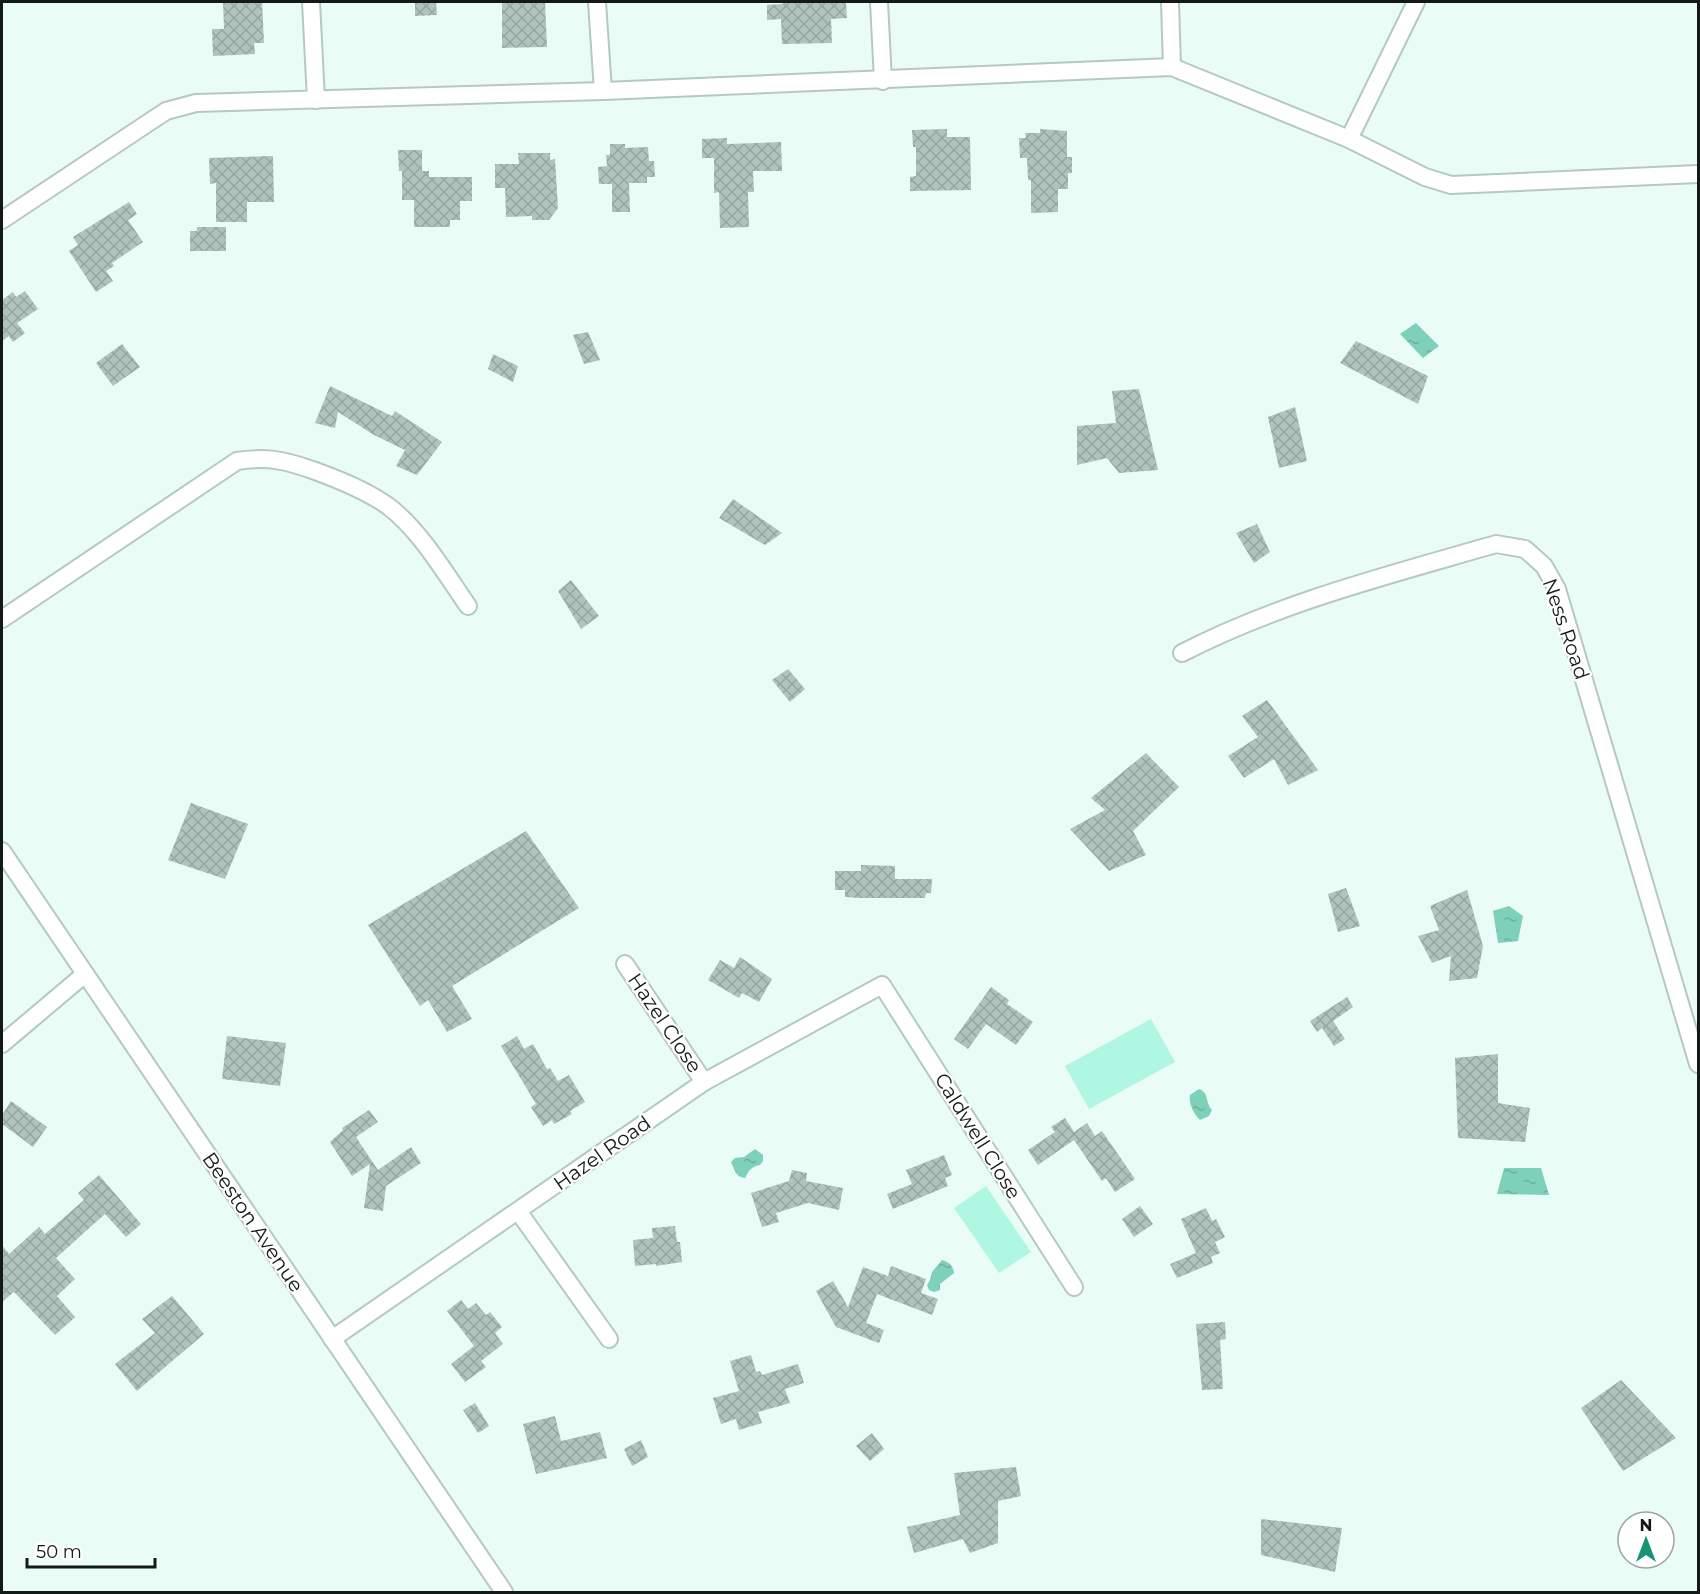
<svg xmlns="http://www.w3.org/2000/svg" width="1700" height="1594" viewBox="0 0 1700 1594" font-family="Montserrat,sans-serif">
<style>
.pitch{fill:#aff7e0}
.water{fill:url(#water-ripples)}
.building{fill:url(#building-cross-hatch)}
.lines{fill:none;stroke-linecap:round;stroke-linejoin:round}
.minor-casing{stroke:#b5c8c2;stroke-width:20}
.minor{stroke:#fff;stroke-width:16}
.labels{text-anchor:middle;stroke-width:4.5;stroke-linejoin:round;paint-order:stroke}
.street-label{font-size:20px;fill:#121917;stroke:#fff}
</style>
<defs>
<pattern id="water-ripples" width="26" height="14" patternUnits="userSpaceOnUse" patternTransform="scale(1.5)"><rect width="26" height="14" fill="#7ed0b8"/><path d="M2 4q2-2 4 0t4 0M15 11q2-2 4 0t4 0" fill="none" stroke="#6cb29d"/></pattern>
<pattern id="building-cross-hatch" width="8" height="8" patternUnits="userSpaceOnUse" patternTransform="scale(1.5)"><rect width="8" height="8" fill="#b0c3bd"/><path d="M0 0l8 8M0 8l8-8" fill="none" stroke="#96a7a2"/></pattern>
</defs>
<rect width="100%" height="100%" fill="#e9fdf6"/>
<g class="pitch">
<polygon points="1151,1019 1175,1062 1089,1109 1065,1066"/>
<polygon points="986,1186 1031,1252 999,1273 954,1208"/>
</g>
<g class="water">
<polygon points="1416,323 1439,346 1423,358 1400,334"/>
<polygon points="1509,906 1523,916 1518,941 1498,943 1493,911"/>
<path d="M1199,1089C1209,1092 1205,1102 1212,1110L1209,1116L1200,1120C1194,1115 1188,1102 1190,1095Z"/>
<path d="M755,1149L763,1155V1161L760,1165C750,1167 749,1171 745,1178C735,1177 735,1170 731,1162L735,1158L744,1157Z"/>
<polygon points="1504,1168 1541,1168 1549,1195 1497,1194"/>
<path d="M942,1260C949,1262 953,1265 954,1273L940,1284V1290L934,1292L929,1290L927,1285L930,1280L932,1272Z"/>
</g>
<g class="building">
<polygon points="223,2 262,2 264,43 254,43 255,54 213,56 212,29 224,29"/>
<polygon points="415,2 436,2 437,15 415,16"/>
<polygon points="502,2 545,2 547,47 502,48"/>
<polygon points="782,2 846,2 847,18 831,19 832,43 782,44 781,19 767,20 767,5 783,4"/>
<polygon points="947,129 947,137 970,137 971,190 910,191 910,177 916,176 916,147 913,147 912,130"/>
<polygon points="1040,129 1067,131 1067,157 1072,157 1072,173 1068,173 1068,189 1058,189 1058,212 1031,213 1031,180 1028,180 1027,158 1020,158 1019,138 1026,138 1025,133 1040,133"/>
<polygon points="727,138 727,144 781,142 782,171 753,171 754,192 748,192 749,227 720,228 719,192 714,193 714,158 702,158 702,139"/>
<polygon points="610,144 625,144 625,148 648,147 649,161 654,161 655,177 647,177 647,183 629,183 630,212 612,212 612,184 599,184 598,167 607,166 606,155 610,155"/>
<polygon points="398,150 422,150 422,171 429,171 429,177 472,177 472,201 460,201 460,220 450,220 450,227 414,227 414,200 402,200 402,171 399,171"/>
<polygon points="518,153 550,153 550,160 555,159 558,208 549,220 532,220 532,216 506,217 505,188 495,188 495,164 519,164"/>
<polygon points="273,156 274,202 247,202 247,222 216,222 216,183 210,184 209,158"/>
<polygon points="129,202 137,214 128,220 143,242 112,263 114,266 106,271 113,281 96,292 69,251 78,245 73,237"/>
<polygon points="197,227 226,227 226,251 190,251 190,231 197,231"/>
<polygon points="25,291 38,309 17,323 25,333 13,342 9,336 2,341 2,300 13,292 16,297"/>
<polygon points="588,332 600,360 584,364 573,335"/>
<polygon points="1356,341 1428,376 1418,404 1340,363"/>
<polygon points="122,344 140,367 113,386 96,363"/>
<polygon points="493,354 518,366 513,382 488,369"/>
<polygon points="330,386 392,416 395,411 442,442 417,475 396,466 405,450 374,435 338,412 335,428 315,423"/>
<polygon points="1139,389 1158,470 1119,473 1107,458 1077,465 1077,426 1116,423 1112,391"/>
<polygon points="1295,407 1307,461 1279,468 1268,417"/>
<polygon points="733,499 782,533 765,545 719,518"/>
<polygon points="1257,524 1270,552 1254,563 1236,533"/>
<polygon points="571,580 599,616 581,629 558,591"/>
<polygon points="788,669 805,689 790,702 772,680"/>
<polygon points="1267,700 1318,770 1288,785 1274,759 1244,778 1228,756 1258,737 1242,716"/>
<polygon points="1146,753 1179,787 1133,831 1146,855 1109,871 1070,829 1105,810 1091,798"/>
<polygon points="191,803 248,824 225,879 168,860"/>
<polygon points="526,831 579,908 452,986 472,1019 447,1032 428,1000 420,1006 368,925"/>
<polygon points="861,865 895,866 895,879 932,879 931,893 926,893 925,898 860,898 845,897 845,890 835,890 835,871 861,871"/>
<polygon points="1346,888 1360,926 1338,932 1328,894"/>
<polygon points="1467,890 1483,946 1477,978 1449,981 1451,956 1432,963 1418,936 1439,930 1430,906"/>
<polygon points="740,957 772,979 759,1002 742,993 739,998 708,980 720,960 734,968"/>
<polygon points="991,987 1009,1000 1007,1004 1033,1022 1016,1045 986,1024 968,1049 954,1039"/>
<polygon points="1347,997 1353,1007 1333,1021 1345,1039 1334,1046 1322,1028 1317,1032 1310,1021"/>
<polygon points="227,1036 286,1043 280,1086 222,1079"/>
<polygon points="517,1036 524,1049 533,1044 547,1069 550,1068 558,1081 569,1075 585,1102 570,1111 572,1114 554,1124 552,1120 543,1126 531,1107 536,1104 501,1046"/>
<polygon points="1498,1054 1498,1103 1530,1108 1525,1142 1458,1138 1455,1058"/>
<polygon points="11,1101 47,1127 33,1147 2,1124 2,1115"/>
<polygon points="369,1110 378,1122 356,1137 378,1170 411,1147 421,1163 386,1186 383,1211 364,1208 370,1164 352,1176 330,1142 343,1130 342,1128"/>
<polygon points="1065,1118 1074,1132 1087,1123 1095,1136 1102,1131 1135,1179 1115,1192 1106,1178 1102,1181 1074,1140 1038,1165 1028,1150 1055,1132 1051,1127"/>
<polygon points="944,1155 952,1175 945,1178 948,1186 893,1209 887,1194 912,1184 906,1170"/>
<polygon points="792,1170 807,1173 806,1181 843,1188 839,1210 808,1203 776,1213 779,1222 762,1227 751,1193 789,1181"/>
<polygon points="99,1175 141,1224 126,1237 105,1214 56,1258 75,1279 57,1296 75,1317 55,1335 14,1292 2,1302 2,1245 9,1254 39,1227 45,1234 84,1200 78,1193"/>
<polygon points="1140,1206 1153,1224 1134,1237 1122,1219"/>
<polygon points="1206,1208 1212,1221 1216,1219 1225,1237 1215,1242 1220,1253 1211,1257 1213,1263 1177,1278 1170,1264 1196,1253 1181,1219"/>
<polygon points="675,1226 677,1242 680,1242 682,1262 656,1266 656,1264 635,1266 633,1240 653,1238 652,1228"/>
<polygon points="891,1266 926,1279 921,1293 938,1299 932,1315 877,1294 866,1323 884,1330 879,1343 836,1327 816,1291 833,1281 848,1307 863,1267 888,1276"/>
<polygon points="172,1296 204,1334 137,1391 115,1364 155,1333 142,1319"/>
<polygon points="461,1300 468,1309 476,1303 486,1315 490,1312 502,1327 495,1333 503,1344 481,1361 486,1367 465,1382 451,1364 474,1346 447,1311"/>
<polygon points="1225,1322 1226,1339 1220,1340 1223,1389 1202,1390 1196,1324"/>
<polygon points="751,1355 756,1372 760,1371 762,1375 798,1364 804,1383 785,1389 790,1403 758,1412 762,1423 739,1430 736,1419 721,1424 713,1398 739,1391 730,1361"/>
<polygon points="1621,1380 1676,1438 1623,1471 1581,1408"/>
<polygon points="475,1403 489,1426 478,1433 463,1410"/>
<polygon points="555,1416 561,1441 600,1432 607,1458 536,1474 523,1424"/>
<polygon points="872,1433 884,1449 870,1461 856,1446"/>
<polygon points="641,1440 648,1457 632,1466 624,1449"/>
<polygon points="1016,1467 1021,1496 998,1501 998,1543 970,1553 963,1539 914,1553 907,1527 960,1515 954,1473"/>
<polygon points="1261,1519 1342,1528 1335,1572 1261,1555"/>
</g>
<g class="lines">
<defs>
<g id="minor">
<polyline points="311,2 316,100"/>
<polyline points="597,2 603,91"/>
<polyline points="879,2 883,81"/>
<polyline points="1170,2 1172,67"/>
<polyline points="1349,139 1416,2"/>
<polyline points="2,220 166,111 196,103 603,91 1172,67 1349,139 1425,177 1451,185 1698,174"/>
<path d="M2,619L237,461C269,456 288,461 318,472C342,481 367,491 388,506C420,530 445,573 468,606"/>
<path d="M1182,653C1281,602 1389,575 1496,544L1525,549L1544,566L1557,589L1698,1064"/>
<polyline points="2,851 504,1592"/>
<polyline points="625,964 704,1082"/>
<polyline points="2,1044 85,974"/>
<polyline points="518,1211 609,1339"/>
<polyline points="332,1339 704,1082 882,985 1074,1287"/>
</g>
</defs>
<use href="#minor" class="minor-casing"/>
<use href="#minor" class="minor"/>
</g>
<g class="labels">
<g class="street-label">
<text transform="translate(1566 629) rotate(71)" y="7">Ness Road</text>
<text transform="translate(665 1023) rotate(56)" y="7">Hazel Close</text>
<text transform="translate(978 1136) rotate(58)" y="7">Caldwell Close</text>
<text transform="translate(602 1153) rotate(-35)" y="7">Hazel Road</text>
<text transform="translate(253 1222) rotate(56)" y="7">Beeston Avenue</text>
</g>
</g>
<rect width="1700" height="1594" fill="none" stroke="#121917" stroke-width="6"/>
<g transform="translate(1646 1540)"><circle r="28" fill="#ffffff" stroke="#a0a3a2" stroke-width="1.5"/>
<path d="M0-4.5L10 22L0 15L-10 22Z" fill="#199278"/>
<text y="-9" font-size="16" font-weight="bold" text-anchor="middle" fill="#121917">N</text>
</g>
<path d="M27 1558v9h128v-9" fill="none" stroke="#121917" stroke-width="3"/>
<text x="36" y="1558" font-size="18" fill="#121917" stroke="#ffffff" stroke-width="4.5" paint-order="stroke">50 m</text>
</svg>
